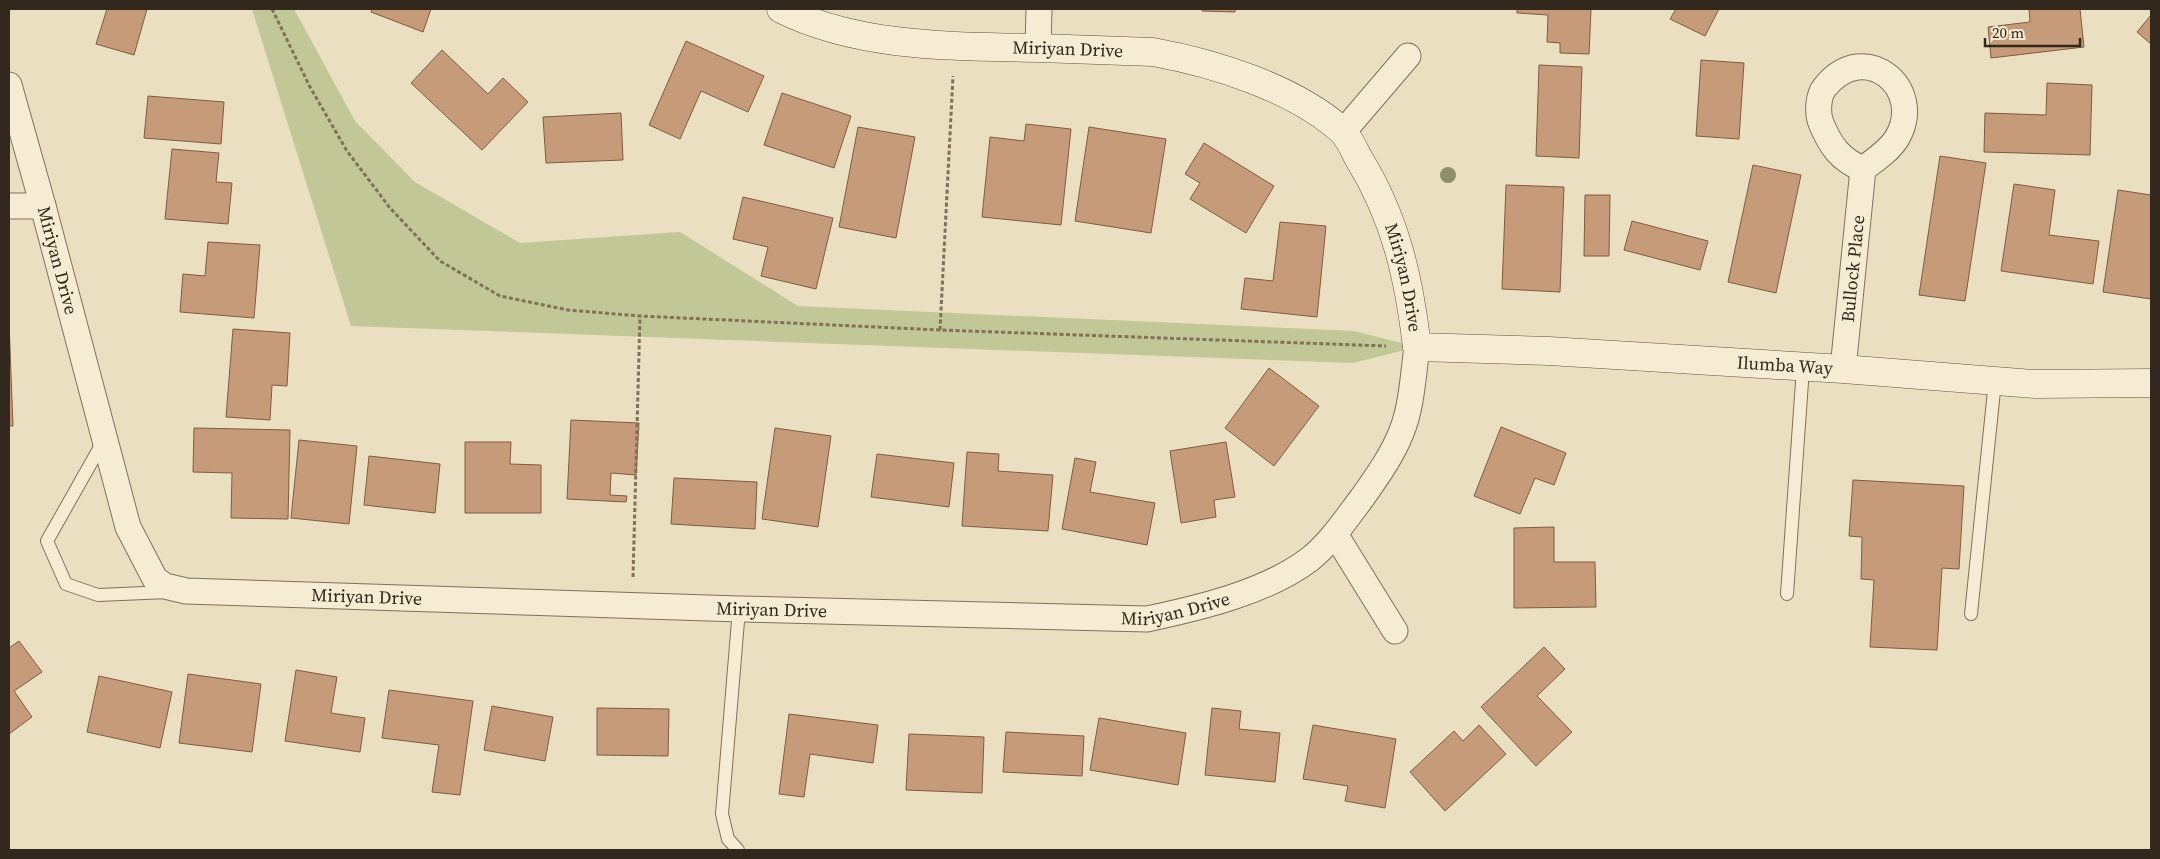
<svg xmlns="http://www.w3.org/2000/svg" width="2160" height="859" viewBox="0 0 2160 859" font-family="'Source Serif 4',serif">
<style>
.green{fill:#c1c796}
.building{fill:#c69b79;stroke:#805b41}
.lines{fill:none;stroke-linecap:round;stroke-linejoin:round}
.lane-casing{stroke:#82705a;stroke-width:14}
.street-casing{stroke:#82705a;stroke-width:27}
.secondary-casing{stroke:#64513d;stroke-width:29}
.path{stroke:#82705a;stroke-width:3;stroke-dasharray:4 2.5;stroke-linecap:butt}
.lane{stroke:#f6ecd3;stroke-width:12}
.street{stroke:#f6ecd3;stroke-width:25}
.secondary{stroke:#f6ecd3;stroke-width:28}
.tree{fill:#8e8f6b}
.labels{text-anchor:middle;stroke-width:4.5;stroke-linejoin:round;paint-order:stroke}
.street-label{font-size:18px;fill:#33281d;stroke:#f2e9d0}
</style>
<rect width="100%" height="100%" fill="#eadfc1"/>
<polygon class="green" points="252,9 294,9 355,121 415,182 520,243 680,232 798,306 1354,331 1417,347 1353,363 351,326"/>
<g class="building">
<polygon points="107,9 147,9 134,55 96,44"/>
<polygon points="372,9 431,9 423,32 371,12"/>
<polygon points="1202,9 1235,9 1235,12 1202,11"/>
<polygon points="1517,9 1591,9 1589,54 1560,53 1560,43 1547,42 1548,15 1517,13"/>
<polygon points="1676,9 1719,9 1705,36 1670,19"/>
<polygon points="2029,9 2080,9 2084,47 1991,58 1988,27 2030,22"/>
<polygon points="2151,15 2151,44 2137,32"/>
<polygon points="686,41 764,76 748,112 701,91 680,139 649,125"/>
<polygon points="442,50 488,94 503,78 528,102 482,150 411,83"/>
<polygon points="1701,60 1744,63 1739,139 1696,136"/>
<polygon points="1539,65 1582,67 1579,158 1536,156"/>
<polygon points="2047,83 2092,85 2090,155 1984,152 1985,113 2046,115"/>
<polygon points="782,93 851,116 834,168 764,145"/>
<polygon points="148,96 224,102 221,144 144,138"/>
<polygon points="621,113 623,160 546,163 543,117"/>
<polygon points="1026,124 1071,129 1061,225 982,217 990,137 1024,141"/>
<polygon points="858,127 915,137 896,238 839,227"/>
<polygon points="1089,127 1166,139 1151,233 1075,221"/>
<polygon points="1204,143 1274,186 1246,233 1190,199 1200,183 1185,174"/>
<polygon points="172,149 219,153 216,182 232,183 228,224 165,219"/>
<polygon points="1940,156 1986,163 1965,301 1919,295"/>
<polygon points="1753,165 1801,175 1776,293 1728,282"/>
<polygon points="2014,184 2055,190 2049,235 2099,241 2093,284 2001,271"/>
<polygon points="1506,185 1564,187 1560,292 1502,289"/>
<polygon points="2118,190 2151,195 2151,299 2103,292"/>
<polygon points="1585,195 1610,195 1609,256 1584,256"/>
<polygon points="743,197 833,218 816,289 761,276 768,247 733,239"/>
<polygon points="1632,221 1708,241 1700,270 1624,250"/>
<polygon points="1280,222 1326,226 1317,317 1241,309 1245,278 1273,281"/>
<polygon points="208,242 260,245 254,318 180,312 183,274 205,276"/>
<polygon points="9,322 13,426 9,426"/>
<polygon points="233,329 290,333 287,386 272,385 270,420 226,417"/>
<polygon points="1269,368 1319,406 1274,466 1225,428"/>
<polygon points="571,420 639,423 636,475 611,473 610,495 627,496 626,502 567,499"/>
<polygon points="1501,427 1566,453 1554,485 1535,478 1520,514 1474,496"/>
<polygon points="194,428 290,430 288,519 231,518 232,473 193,472"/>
<polygon points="775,428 831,436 818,527 762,519"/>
<polygon points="299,440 357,446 349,524 291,518"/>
<polygon points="465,442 511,442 510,464 541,465 541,513 465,513"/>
<polygon points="1226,442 1235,497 1214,500 1216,517 1181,523 1170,451"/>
<polygon points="967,452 999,454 998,471 1053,475 1048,531 962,526"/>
<polygon points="877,454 954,463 949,507 871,497"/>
<polygon points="369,456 440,464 435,513 364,505"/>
<polygon points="1075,458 1096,462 1090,492 1155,503 1147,545 1062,529"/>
<polygon points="674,478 757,482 755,529 671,524"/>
<polygon points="1853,480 1964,486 1959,569 1942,568 1937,650 1870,647 1874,580 1861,579 1862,537 1849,536"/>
<polygon points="1554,527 1554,562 1595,562 1596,607 1514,608 1514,528"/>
<polygon points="19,641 42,672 14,691 32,717 9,734 9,648"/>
<polygon points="1544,647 1565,669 1537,696 1572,732 1536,766 1481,707"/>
<polygon points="296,670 337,677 331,713 365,718 360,752 285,741"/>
<polygon points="188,674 261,684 252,752 179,743"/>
<polygon points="99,676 172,692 160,748 87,732"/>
<polygon points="389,690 473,701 460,795 432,792 439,745 382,738"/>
<polygon points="492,706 553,717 545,761 484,750"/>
<polygon points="597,708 669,709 668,756 597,755"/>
<polygon points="1212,708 1241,711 1239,729 1280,733 1275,782 1205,775"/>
<polygon points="789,714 878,725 873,763 810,754 804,797 779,794"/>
<polygon points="1099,718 1186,733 1178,785 1090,770"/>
<polygon points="1313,725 1396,739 1385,808 1345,801 1348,786 1303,779"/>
<polygon points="1479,725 1506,754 1445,811 1410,772 1454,731 1463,741"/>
<polygon points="1006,732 1084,736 1082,776 1003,772"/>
<polygon points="909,734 984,737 982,793 906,790"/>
</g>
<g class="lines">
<defs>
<g id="lane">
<polyline points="104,440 47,541 66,584 98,595 168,592"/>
<polyline points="1787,594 1803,368"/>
<polyline points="1971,614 1995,381"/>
<polyline points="738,850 728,839 722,814 739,609"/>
</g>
<g id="street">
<polyline points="1038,48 1039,9"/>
<path id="s1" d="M9,85L43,206L128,527L155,579L165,586L186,591L739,609L1147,619C1199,608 1267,592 1310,559C1331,542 1346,519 1362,498C1376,478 1392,456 1401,433C1412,407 1413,375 1417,347"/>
<polyline points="1343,132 1408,56"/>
<polyline points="9,206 43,206"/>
<path id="s2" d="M1843,369L1863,169C1840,160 1830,145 1821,123C1817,113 1818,95 1825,87C1865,37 1926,89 1897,138C1889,151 1875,160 1863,169"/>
<polyline points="1335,534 1395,631"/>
</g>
<g id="secondary">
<path id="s3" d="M781,9C860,48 952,46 1039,48C1077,49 1115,51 1153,52C1214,63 1294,88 1341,130C1349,137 1354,150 1359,159C1396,219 1409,279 1417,347L1549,351L1843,369L2035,384L2151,383"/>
</g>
</defs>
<use href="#lane" class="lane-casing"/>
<use href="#street" class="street-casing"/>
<use href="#secondary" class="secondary-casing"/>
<g class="path">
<polyline points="272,9 310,87 347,151 390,208 440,261 500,296 568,310 640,316 940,330 1386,346"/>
<polyline points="940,330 953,76"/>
<polyline points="633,577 640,316"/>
</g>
<use href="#lane" class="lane"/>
<use href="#street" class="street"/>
<use href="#secondary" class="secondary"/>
</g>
<circle class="tree" cx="1448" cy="175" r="8"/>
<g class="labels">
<g class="street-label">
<text dy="6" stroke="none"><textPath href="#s3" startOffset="292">Miriyan Drive</textPath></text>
<text dy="6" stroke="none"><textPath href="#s1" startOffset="182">Miriyan Drive</textPath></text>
<text dy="6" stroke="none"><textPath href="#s2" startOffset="101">Bullock Place</textPath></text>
<text dy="6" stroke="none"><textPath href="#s3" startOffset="745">Miriyan Drive</textPath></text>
<text dy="6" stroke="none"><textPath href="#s3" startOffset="1184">Ilumba Way</textPath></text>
<text dy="6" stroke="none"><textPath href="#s1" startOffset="731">Miriyan Drive</textPath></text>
<text dy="6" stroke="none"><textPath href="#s1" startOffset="1541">Miriyan Drive</textPath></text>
<text dy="6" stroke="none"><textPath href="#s1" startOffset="1136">Miriyan Drive</textPath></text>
</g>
</g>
<rect width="2160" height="859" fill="none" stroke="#33281d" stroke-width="20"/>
<path d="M1985 38v8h95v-8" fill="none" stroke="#33281d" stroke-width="2.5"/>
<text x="1992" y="38" font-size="15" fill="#33281d" stroke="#f2e9d0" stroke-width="4" paint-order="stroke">20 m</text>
</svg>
